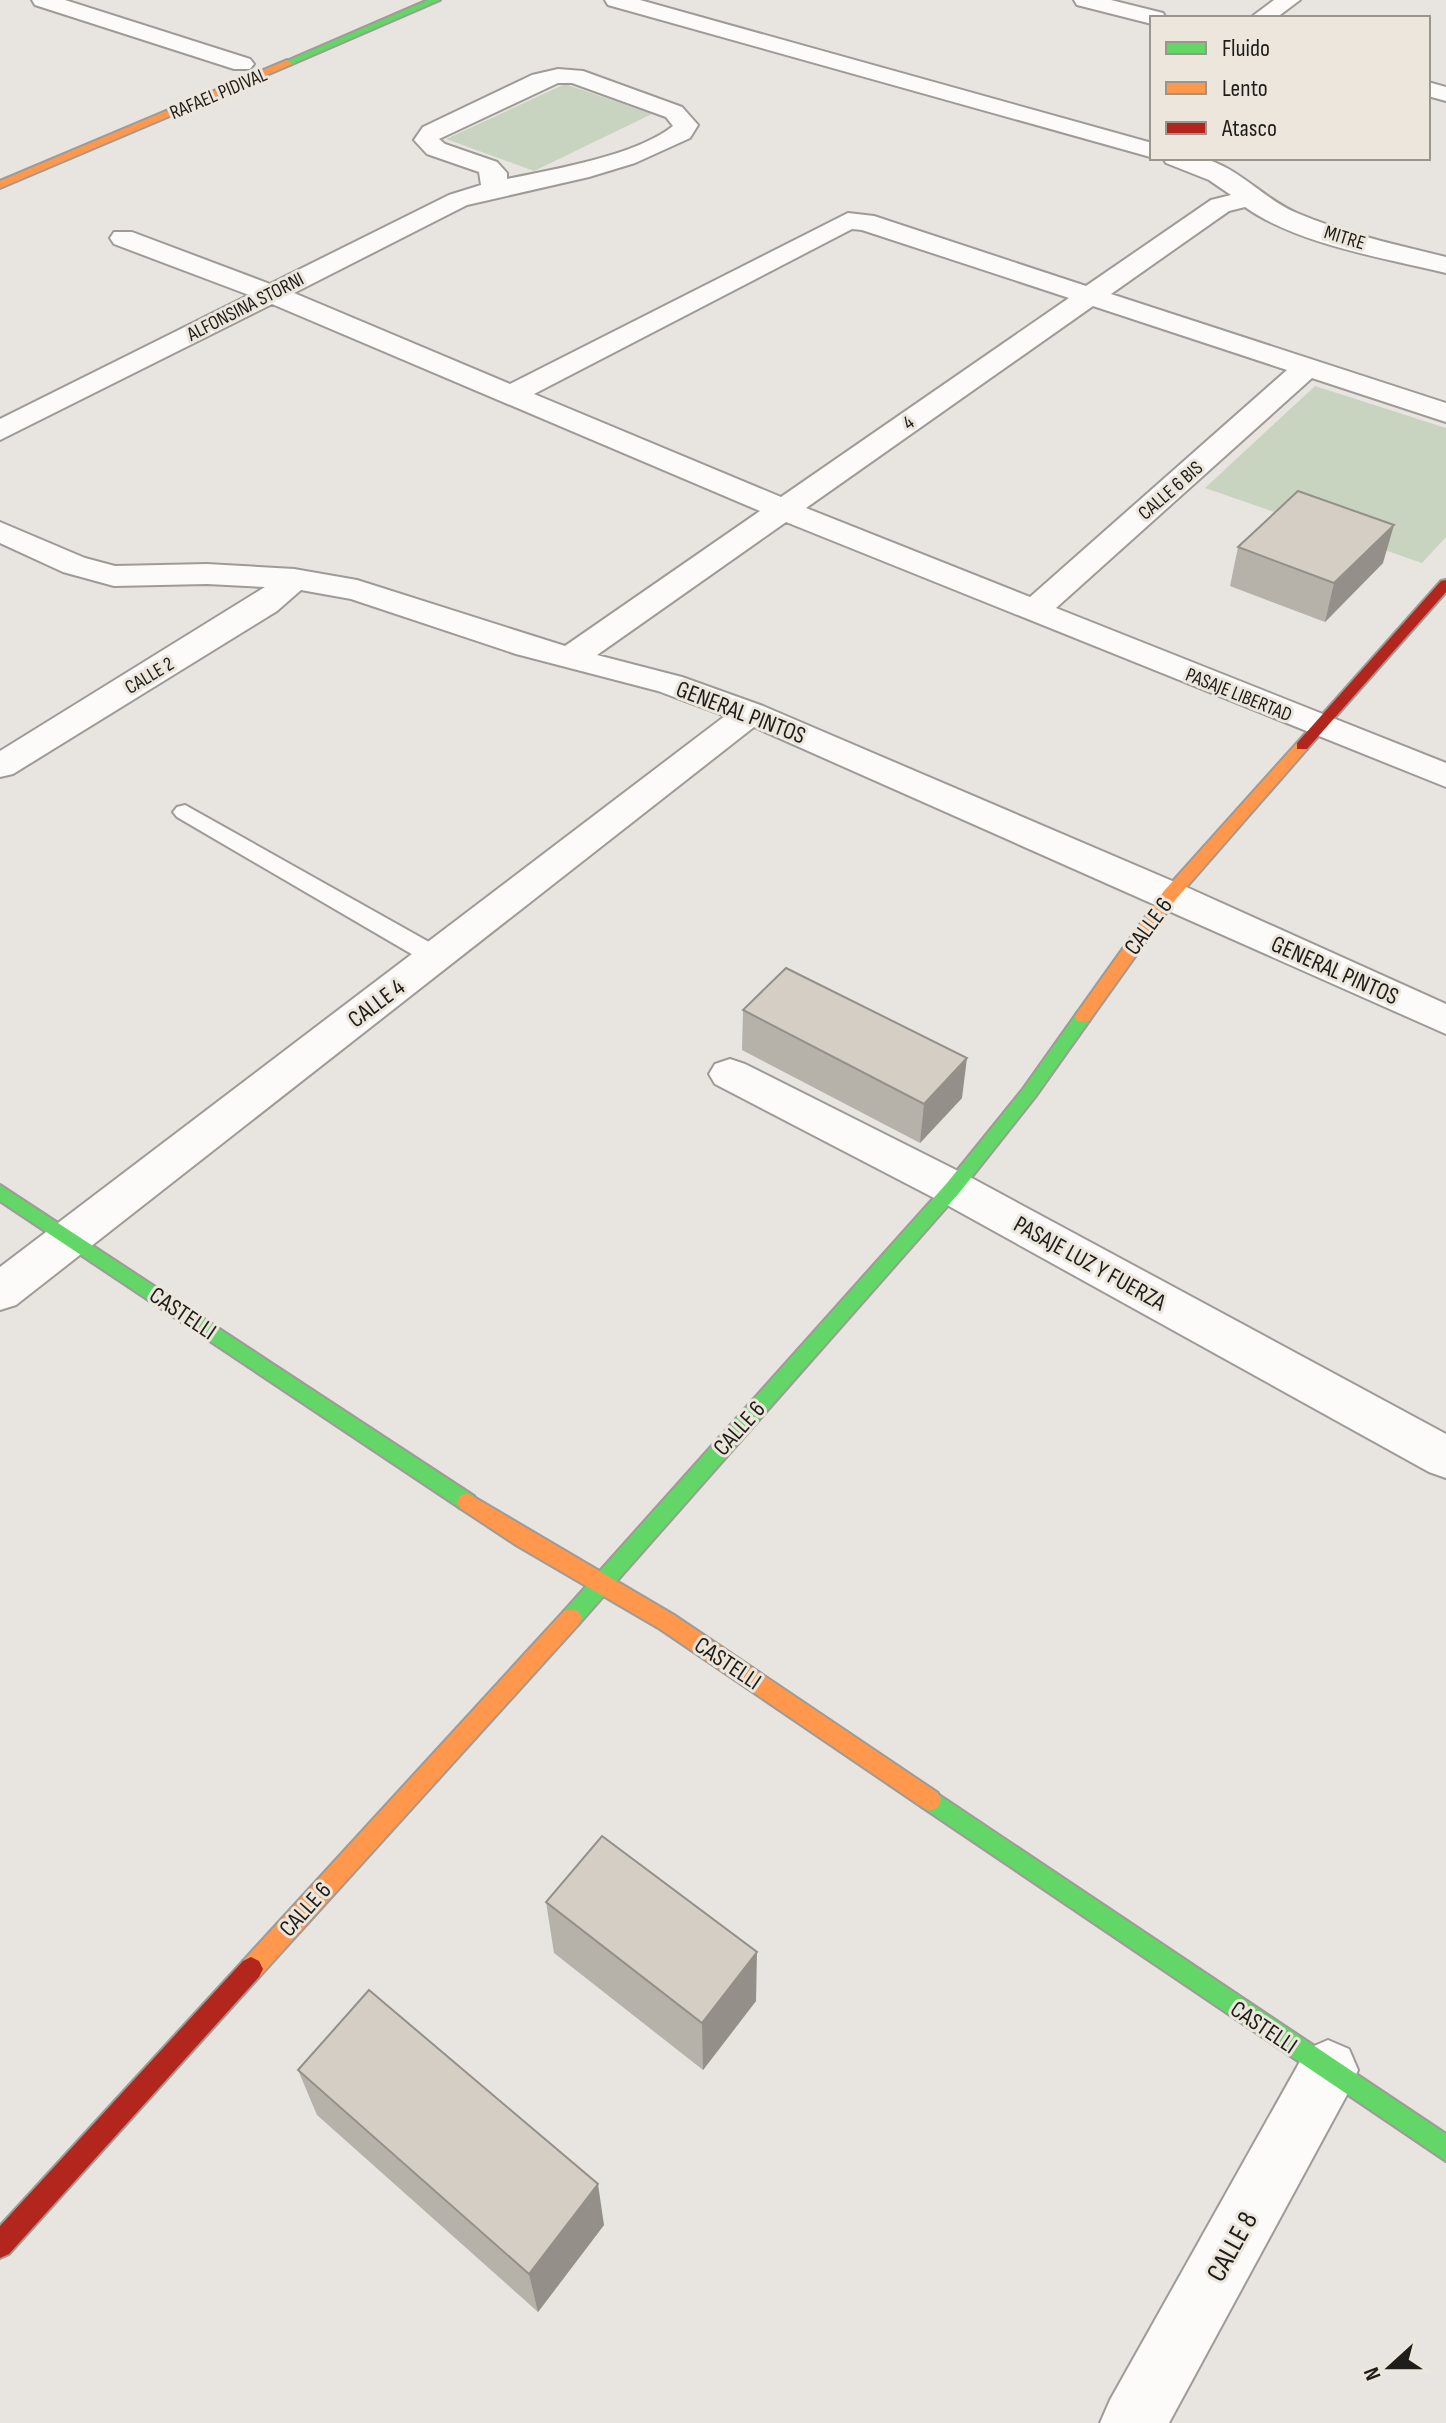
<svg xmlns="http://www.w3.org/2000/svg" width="1446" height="2423" viewBox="0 0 1446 2423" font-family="'Sofia Sans Condensed',sans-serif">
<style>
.green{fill:#c8d4c0}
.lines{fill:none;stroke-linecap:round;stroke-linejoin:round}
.lane-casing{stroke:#9e9b97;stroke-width:4}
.street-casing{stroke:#9e9b97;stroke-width:4}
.fast-casing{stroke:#9e9b97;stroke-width:4}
.slow-casing{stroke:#9e9b97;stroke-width:4}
.jam-casing{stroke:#9e9b97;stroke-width:4}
.lane{fill:#fcfbfa;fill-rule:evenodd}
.street{fill:#fcfbfa;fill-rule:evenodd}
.fast{fill:#63d668;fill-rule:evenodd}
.slow{fill:#ff974d;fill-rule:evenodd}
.jam{fill:#b3261e;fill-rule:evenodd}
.wall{fill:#b6b1a9}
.shaded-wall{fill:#949089}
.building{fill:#d4cec4;stroke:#949089;stroke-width:2}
.labels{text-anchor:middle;stroke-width:6;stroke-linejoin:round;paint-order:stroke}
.far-street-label{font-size:20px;fill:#1f1d19;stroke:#ece6dc}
.street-label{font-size:24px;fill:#1f1d19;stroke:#ece6dc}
.near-street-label{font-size:28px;fill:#1f1d19;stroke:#ece6dc}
</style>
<rect width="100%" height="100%" fill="#e8e5e0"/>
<g class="green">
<polygon points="565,84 652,114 534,171 446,139"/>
<polygon points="1315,386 1446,428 1446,537 1422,563 1205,488"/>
</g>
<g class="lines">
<defs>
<polygon id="lane" points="185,805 445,951 449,957 445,963 436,965 427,963 177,817 173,812 177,807"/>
<g id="street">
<polygon points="32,0 65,0 250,59 254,64 250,69 234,69 35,5"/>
<polygon points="605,0 640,0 1152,143 1154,158 608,5"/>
<polygon points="1074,0 1111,0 1163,13 1166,18 1152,18 1152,24 1077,5"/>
<polygon points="1274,0 1300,0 1276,18 1250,18"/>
<path d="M558,69L583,71L682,107L698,125L690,138L635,163L589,177L467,205L294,293L510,384L848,213L874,216L1086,286L1211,200L1231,195L1209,180L1166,163L1163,158C1174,158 1188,156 1200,158C1237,165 1263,199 1297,213C1344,233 1396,245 1446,257V273C1384,258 1297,244 1245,207L1229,211L1111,294L1446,403V422L1312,378L1056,608L1446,763V787L786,522L597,655L682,677L763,706L1184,886L1446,1004V1034L754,727L16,1305L0,1310V1267L725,716L658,691L516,654L351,599L301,590L277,611L13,774L0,777V751L265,587L207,584L114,586L63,572L0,543V522L85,558L115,566L207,564L294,569L357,580L565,646L760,511L272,304L0,440V419L249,295L114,244L110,238L114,232H132L270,284L449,195L481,185L479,172L427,154L414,140L423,127L532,75ZM558,83H572L666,117L673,126C635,156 555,169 507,179V173L497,162L445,144L439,139ZM852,229L862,230L1069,298L781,497L534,394ZM1093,306L1287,370L1030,597L806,508Z"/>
<polygon points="1428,82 1446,87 1446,101 1428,96"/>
<polygon points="730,1059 745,1064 968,1176 1446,1434 1446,1478 1429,1472 938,1200 715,1084 709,1074 715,1064"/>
<polygon points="1328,2040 1349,2049 1358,2070 1349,2091 1169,2423 1100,2423 1110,2400 1307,2049"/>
</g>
<g id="fast">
<polygon points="428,0 440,0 290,65 282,63"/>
<polygon points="1083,1011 1089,1013 1091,1017 1089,1021 1035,1097 959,1193 578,1625 571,1627 564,1625 560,1618 564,1611 947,1183 1023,1089 1077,1013"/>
<polygon points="0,1185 474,1496 477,1502 474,1508 467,1511 460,1508 0,1201"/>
<polygon points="930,1789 1446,2134 1446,2161 922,1807 919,1800 922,1793"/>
</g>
<g id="slow">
<polygon points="287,60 292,63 290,65 0,188 0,181"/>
<polygon points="1302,742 1307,743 1307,749 1176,899 1089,1021 1077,1021 1075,1017 1077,1013 1164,891 1297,743"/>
<polygon points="467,1493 674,1615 938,1793 941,1800 938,1807 930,1811 922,1807 660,1629 516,1545 460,1508 457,1502 460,1496"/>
<polygon points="571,1609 578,1611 582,1618 578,1625 259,1977 251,1981 243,1977 239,1969 243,1961 564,1611"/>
</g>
<g id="jam">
<polygon points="1446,580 1446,592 1307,749 1297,749 1297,743 1441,581"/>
<polygon points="251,1957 259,1961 263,1969 259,1977 9,2254 0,2258 0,2226 243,1961"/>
</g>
</defs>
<use href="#lane" class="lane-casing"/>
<use href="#street" class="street-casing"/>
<use href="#fast" class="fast-casing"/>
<use href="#slow" class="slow-casing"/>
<use href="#jam" class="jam-casing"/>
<use href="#lane" class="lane"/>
<use href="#street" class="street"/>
<use href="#fast" class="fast"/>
<use href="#slow" class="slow"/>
<use href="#jam" class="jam"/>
</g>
<g class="wall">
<polygon points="1238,547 1383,563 1325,622 1230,586"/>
<polygon points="743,1010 962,1098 920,1143 742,1050"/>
<polygon points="546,1902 756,2001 703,2070 554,1953"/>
<polygon points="298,2070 604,2225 538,2312 317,2115"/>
</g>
<g class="shaded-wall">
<polygon points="1394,525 1383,563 1325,622 1334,583"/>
<polygon points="967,1058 962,1098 920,1143 924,1104"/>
<polygon points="757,1952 756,2001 703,2070 702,2023"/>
<polygon points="598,2184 604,2225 538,2312 529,2274"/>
</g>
<g class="building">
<polygon points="1298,491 1394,525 1334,583 1238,547"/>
<polygon points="786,968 967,1058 924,1104 743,1010"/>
<polygon points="602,1836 757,1952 702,2023 546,1902"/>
<polygon points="369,1990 598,2184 529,2274 298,2070"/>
</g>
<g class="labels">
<g class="far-street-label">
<text transform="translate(218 93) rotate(-23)" y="7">RAFAEL PIDIVAL</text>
<text transform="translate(1345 237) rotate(17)" y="7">MITRE</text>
<text transform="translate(245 306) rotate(-27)" y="7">ALFONSINA STORNI</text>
<text transform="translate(908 422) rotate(-35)" y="7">4</text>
<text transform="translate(1170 490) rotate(-41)" y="7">CALLE 6 BIS</text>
<text transform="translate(149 675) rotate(-31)" y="7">CALLE 2</text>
<text transform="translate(1239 694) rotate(22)" y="7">PASAJE LIBERTAD</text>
</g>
<g class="street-label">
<text transform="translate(741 712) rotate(21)" y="8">GENERAL PINTOS</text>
<text transform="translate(1148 926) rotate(-54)" y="8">CALLE 6</text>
<text transform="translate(1335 970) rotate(24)" y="8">GENERAL PINTOS</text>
<text transform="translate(376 1003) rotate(-37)" y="8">CALLE 4</text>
<text transform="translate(1090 1263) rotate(29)" y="8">PASAJE LUZ Y FUERZA</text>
<text transform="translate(183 1313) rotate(34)" y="8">CASTELLI</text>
<text transform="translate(739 1428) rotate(-48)" y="8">CALLE 6</text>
<text transform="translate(728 1663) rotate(34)" y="8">CASTELLI</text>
<text transform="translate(305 1909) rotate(-48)" y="8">CALLE 6</text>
<text transform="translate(1264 2027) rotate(34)" y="8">CASTELLI</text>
</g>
<g class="near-street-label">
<text transform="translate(1231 2246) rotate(-61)" y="10">CALLE 8</text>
</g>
</g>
<rect x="1150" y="16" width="280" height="144" fill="#ece6dc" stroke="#9a968e" stroke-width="2"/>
<rect x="1166" y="42" width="40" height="12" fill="#63d668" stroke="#9a968e" stroke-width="2"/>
<text x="1222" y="56" font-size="24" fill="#1f1d19">Fluido</text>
<rect x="1166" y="82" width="40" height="12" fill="#ff974d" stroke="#9a968e" stroke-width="2"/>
<text x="1222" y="96" font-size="24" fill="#1f1d19">Lento</text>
<rect x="1166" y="122" width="40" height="12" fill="#b3261e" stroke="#9a968e" stroke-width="2"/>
<text x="1222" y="136" font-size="24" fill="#1f1d19">Atasco</text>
<g transform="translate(1390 2367) rotate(249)" stroke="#ece6dc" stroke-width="6" paint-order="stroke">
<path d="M0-6L14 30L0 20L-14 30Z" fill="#1f1d19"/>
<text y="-12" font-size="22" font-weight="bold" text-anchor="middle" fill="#1f1d19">N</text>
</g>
</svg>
